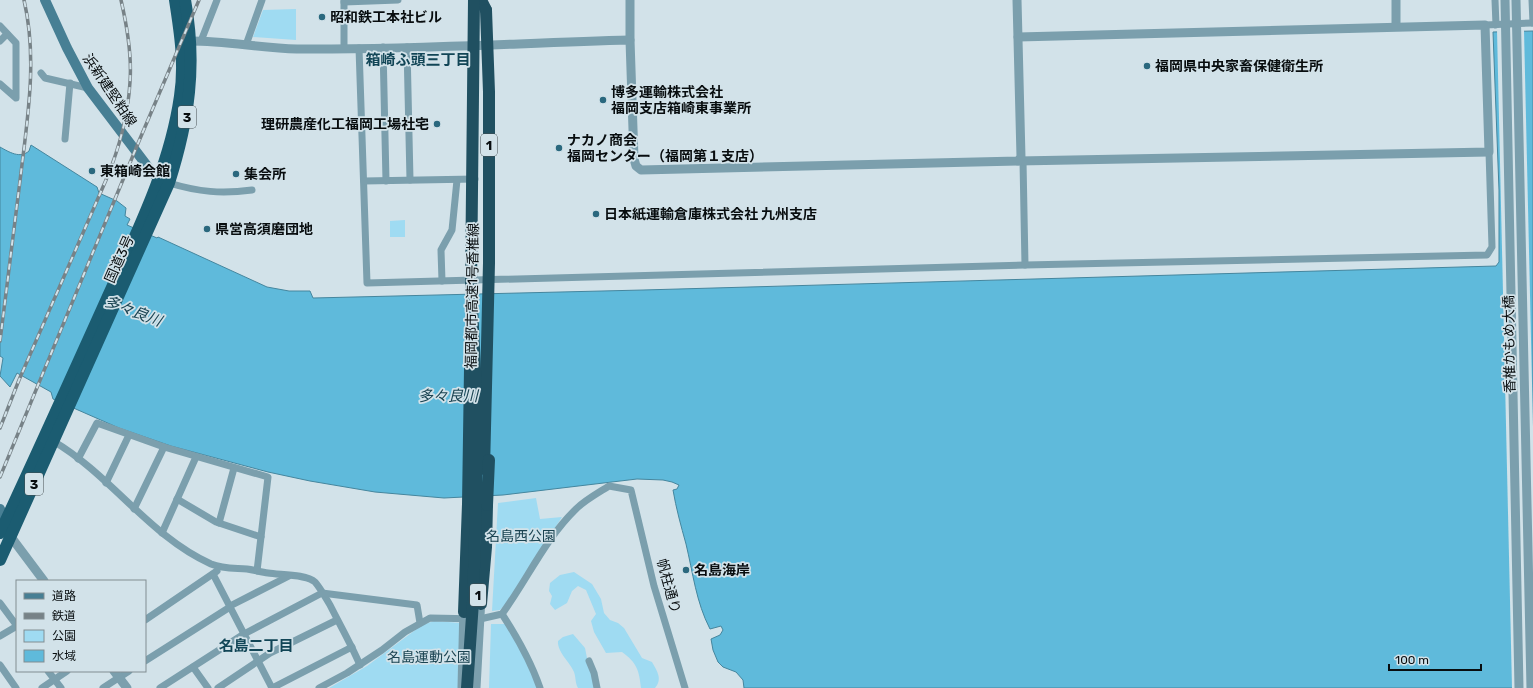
<svg xmlns="http://www.w3.org/2000/svg" width="1533" height="688" viewBox="0 0 1533 688" font-family="Rubik,'Noto Sans JP',sans-serif">
<style>
.green{fill:#9fdbf2}
.water{fill:#5fbadb;stroke:#45869e}
.pier{fill:#d2e2e9}
.lines{fill:none;stroke-linecap:round;stroke-linejoin:round}
.minor{stroke:#7b9fad;stroke-width:7}
.tertiary{stroke:#7b9fad;stroke-width:9}
.secondary{stroke:#477f94;stroke-width:10}
.trunk{stroke:#1b5c71;stroke-width:12}
.motorway{stroke:#205061;stroke-width:12}
.rail-casing{stroke:#778287;stroke-width:3.5}
.rail{stroke:#d2e2e9;stroke-width:2;stroke-dasharray:6;stroke-linecap:butt}
.tertiary-bridge{stroke:#7b9fad;stroke-width:9}
.motorway-bridge{stroke:#205061;stroke-width:12}
.poi-dot{fill:#2a687e;stroke:#d2e2e9;stroke-width:1.5}
.labels{text-anchor:middle;stroke-width:3.5;stroke-linejoin:round;paint-order:stroke}
.shield{fill:#d2e2e9;stroke:#454d50;stroke-width:1}
.shield-label{font-size:13px;font-weight:bold;fill:#080d0f}
.poi-label{font-size:14px;font-weight:bold;fill:#080d0f;stroke:#d2e2e9;text-anchor:start}
.street-label{font-size:14px;fill:#080d0f;stroke:#d2e2e9}
.park-label{font-size:14px;fill:#1b4452;stroke:#d2e2e9}
.neighbourhood-label{font-size:15px;font-weight:bold;fill:#114556;stroke:#d2e2e9}
.water-label{font-size:15px;font-style:italic;fill:#1a4351;stroke:#d2e2e9}
</style>
<rect width="100%" height="100%" fill="#d2e2e9"/>
<g class="green">
<polygon points="296,9 296,40 253,37 263,10"/>
<polygon points="405,220 405,237 390,237 390,221"/>
<polygon points="536,498 540,519 562,517 509,600 500,610 492,611 498,503"/>
<path d="M574,572L592,584L601,599L604,613L610,620L618,623L624,628L642,658L652,662C657,671 663,679 655,688H641C639,670 637,663 622,652L606,653L594,632L591,621L596,614L586,590L578,586L572,591L567,603L555,610L550,604L552,596L549,591L550,583L560,575Z"/>
<polygon points="434,621 461,623 458,688 329,688 367,666 422,625"/>
<polygon points="491,624 507,624 516,638 538,688 489,688"/>
<path d="M573,634L585,648L587,658L600,688H578C575,683 576,677 574,672C570,662 557,652 558,641L563,637Z"/>
</g>
<path class="water" d="M1533,31V688H744L743,680L736,672L723,667L718,662L713,650L711,639L720,635L723,630L721,626L710,629C696,602 693,573 686,544C681,526 676,508 673,490L677,489L679,485L672,482L663,480L637,479L503,495L444,498L375,492L310,481L268,472L171,446L119,428L53,399L51,392L17,373L10,387L0,376L3,358L0,356V147C9,152 20,159 29,151L31,145L97,187L99,193L117,201L126,208L125,216L130,219L127,225L157,238L158,237L267,287L289,291H310L313,298L643,290L1496,266L1499,262V190L1493,32Z"/>
<polygon class="pier" points="1497,30 1524,30 1533,427 1533,688 1512,688"/>
<g class="lines">
<g class="minor">
<polyline points="344,0 344,48"/>
<polyline points="1495,0 1496,25"/>
<polyline points="1532,0 1533,23"/>
<polyline points="344,2 398,0"/>
<polyline points="1485,25 1532,23"/>
<polyline points="0,26 16,43 16,98 0,84"/>
<polyline points="0,41 7,34"/>
<polyline points="201,41 217,0"/>
<polyline points="246,45 262,0"/>
<polyline points="383,47 386,181"/>
<polyline points="407,47 410,180"/>
<polyline points="359,48 367,283 1025,265 1487,255 1492,247 1489,152"/>
<polyline points="41,73 45,78 88,88"/>
<polyline points="65,139 70,83"/>
<polyline points="1023,161 1025,265"/>
<polyline points="364,181 475,179"/>
<path d="M169,183C199,192 221,194 252,190"/>
<polyline points="442,281 441,250 452,230 457,180"/>
<path d="M53,441C111,475 149,536 211,564C223,569 234,568 247,569C254,570 261,572 268,573C280,575 306,574 315,582C321,589 325,597 330,605C340,625 351,644 360,665"/>
<polyline points="78,459 97,423 164,447 268,477 257,571"/>
<polyline points="106,483 129,435"/>
<polyline points="177,499 216,522 261,537"/>
<polyline points="134,509 164,447"/>
<polyline points="219,523 234,468"/>
<polyline points="162,533 196,457"/>
<polyline points="213,574 272,688"/>
<polyline points="0,603 17,626 0,636"/>
<polyline points="230,606 289,576"/>
<path d="M502,614C517,637 531,662 540,688"/>
<polyline points="145,620 217,571"/>
<polyline points="145,661 230,607"/>
<polyline points="589,661 594,673 597,688"/>
<polyline points="0,665 16,688"/>
<polyline points="193,667 208,688"/>
<polyline points="48,671 61,688"/>
<polyline points="42,688 67,671"/>
<polyline points="103,688 129,671"/>
<polyline points="160,688 244,634 322,593 417,605 420,623"/>
<polyline points="218,688 270,653 337,620"/>
<polyline points="272,688 352,647"/>
<path d="M319,688L347,673L382,650L405,632L430,618L480,619L502,614C527,580 545,539 576,509C585,500 598,493 609,486L631,490L654,586L685,688"/>
</g>
<g class="tertiary">
<polyline points="630,0 630,40"/>
<polyline points="1396,0 1396,26"/>
<polyline points="1018,37 1485,25 1489,152 1018,161"/>
<path d="M185,41C222,40 259,48 297,49C408,50 519,43 630,40L634,159L636,166L641,170L1018,161L1021,157L1017,0"/>
<polyline points="11,537 44,581"/>
<polyline points="114,671 127,688"/>
<polyline points="462,687 464,605"/>
<polyline points="476,688 481,598"/>
</g>
<g class="secondary">
<polyline points="45,0 67,48 88,88 151,171 158,178 165,181"/>
<polyline points="0,509 7,525"/>
</g>
<g class="trunk">
<path d="M0,533C37,454 73,374 109,294C138,230 170,166 180,96C185,64 180,32 175,0"/>
<path d="M0,560L169,183C189,120 197,65 185,0"/>
</g>
<g class="motorway">
<polyline points="481,0 486,10"/>
<polyline points="481,604 486,547 487,505"/>
<polyline points="464,612 468,504 470,369"/>
</g>
<defs>
<g id="rail">
<path d="M0,341C7,288 13,234 20,181C27,121 38,60 24,0"/>
<path d="M0,428L19,380L106,180C119,149 128,116 130,82C132,55 127,26 121,0"/>
<polyline points="0,477 139,141 199,0"/>
</g>
</defs>
<use href="#rail" class="rail-casing"/>
<use href="#rail" class="rail"/>
<g class="tertiary-bridge">
<polyline points="1505,0 1519,688"/>
<polyline points="1516,0 1531,688"/>
</g>
<g class="motorway-bridge">
<polyline points="484,469 489,263 489,92 486,10"/>
<polyline points="487,505 489,460"/>
<polyline points="467,688 473,602 476,503 476,390 471,286 474,0"/>
</g>
</g>
<g class="poi-dot">
<circle cx="322" cy="17" r="4"/>
<circle cx="1147" cy="66" r="4"/>
<circle cx="603" cy="100" r="4"/>
<circle cx="437" cy="124" r="4"/>
<circle cx="559" cy="148" r="4"/>
<circle cx="92" cy="171" r="4"/>
<circle cx="236" cy="174" r="4"/>
<circle cx="596" cy="214" r="4"/>
<circle cx="207" cy="229" r="4"/>
<circle cx="686" cy="570" r="4"/>
</g>
<g class="labels">
<g class="shield">
<rect x="178" y="106" width="18" height="22" rx="3"/>
<rect x="481" y="134" width="16" height="22" rx="3"/>
<rect x="25" y="473" width="18" height="22" rx="3"/>
<rect x="470" y="584" width="16" height="22" rx="3"/>
</g>
<g class="shield-label">
<text x="187" y="122">3</text>
<text x="489" y="150">1</text>
<text x="34" y="489">3</text>
<text x="478" y="600">1</text>
</g>
<g class="poi-label">
<text x="330" y="22">昭和鉄工本社ビル</text>
<text x="1155" y="71">福岡県中央家畜保健衛生所</text>
<text x="611" y="97">博多運輸株式会社<tspan x="611" dy="16">福岡支店箱崎東事業所</tspan></text>
<text x="429" y="129" text-anchor="end">理研農産化工福岡工場社宅</text>
<text x="567" y="145">ナカノ商会<tspan x="567" dy="16">福岡センター（福岡第１支店）</tspan></text>
<text x="100" y="176">東箱崎会館</text>
<text x="244" y="179">集会所</text>
<text x="604" y="219">日本紙運輸倉庫株式会社 九州支店</text>
<text x="215" y="234">県営高須磨団地</text>
<text x="694" y="575">名島海岸</text>
</g>
<g class="street-label">
<text transform="translate(110 90) rotate(56)" y="5">浜新建堅粕線</text>
<text transform="translate(119 259) rotate(-66)" y="5">国道3号</text>
<text transform="translate(472 296) rotate(-89)" y="5">福岡都市高速1号香椎線</text>
<text transform="translate(1509 344) rotate(-91)" y="5">香椎かもめ大橋</text>
<text transform="translate(669 586) rotate(75)" y="5">帆柱通り</text>
</g>
<g class="park-label">
<text x="521" y="541">名島西公園</text>
<text x="429" y="662">名島運動公園</text>
</g>
<g class="neighbourhood-label">
<text x="418" y="65">箱崎ふ頭三丁目</text>
<text x="256" y="651">名島二丁目</text>
</g>
<g class="water-label">
<text transform="translate(133 311) rotate(21)" y="5">多々良川</text>
<text x="448" y="401">多々良川</text>
</g>
</g>
<rect x="16" y="580" width="130" height="92" fill="#d2e2e9" stroke="#818d92"/>
<rect x="24" y="593" width="20" height="6" fill="#477f94" stroke="#818d92"/>
<text x="52" y="600" font-size="12" fill="#080d0f">道路</text>
<rect x="24" y="613" width="20" height="6" fill="#778287" stroke="#818d92"/>
<text x="52" y="620" font-size="12" fill="#080d0f">鉄道</text>
<rect x="24" y="630" width="20" height="12" fill="#9fdbf2" stroke="#818d92"/>
<text x="52" y="640" font-size="12" fill="#080d0f">公園</text>
<rect x="24" y="650" width="20" height="12" fill="#5fbadb" stroke="#818d92"/>
<text x="52" y="660" font-size="12" fill="#080d0f">水域</text>
<path d="M1389 664v6h92v-6" fill="none" stroke="#080d0f" stroke-width="2"/>
<text x="1395" y="664" font-size="12" fill="#080d0f" stroke="#d2e2e9" stroke-width="3" paint-order="stroke">100 m</text>
</svg>
